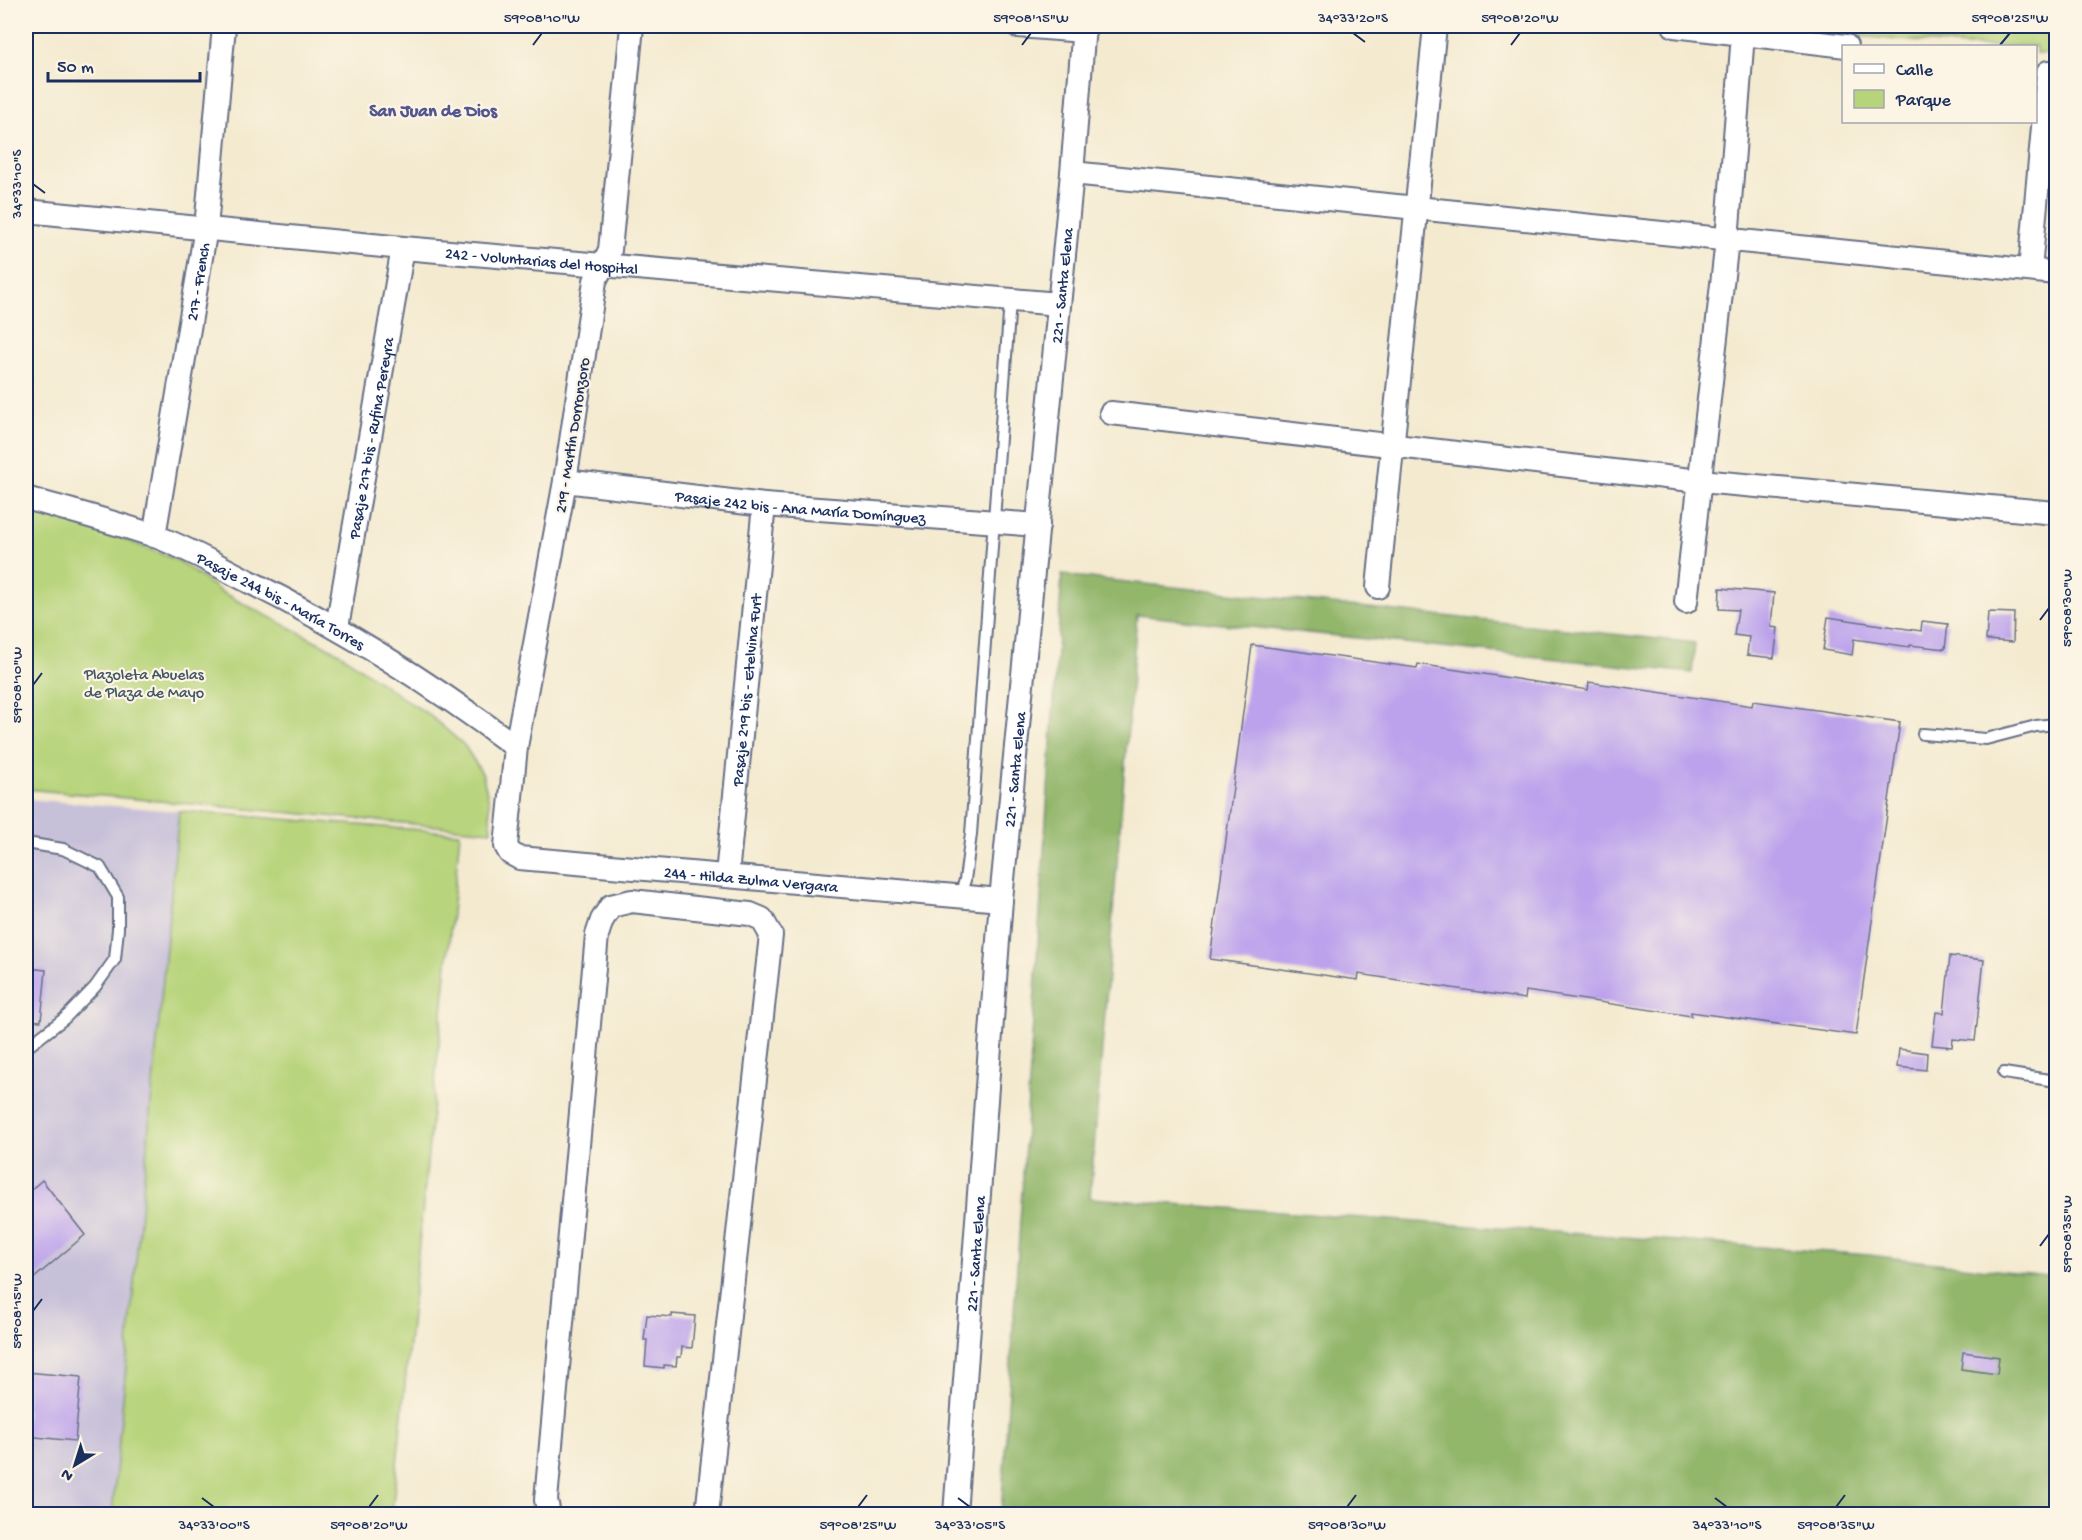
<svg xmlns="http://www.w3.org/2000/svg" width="2082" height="1540" viewBox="0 0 2082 1540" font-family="'Gochi Hand',sans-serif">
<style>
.industrial{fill:#c7c0d9}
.green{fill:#b8d47b;stroke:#6a826c;stroke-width:1.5}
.forest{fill:#92b66b;stroke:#567264;stroke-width:1.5}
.building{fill:#bca2ec}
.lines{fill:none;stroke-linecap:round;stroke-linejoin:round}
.service-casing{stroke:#677086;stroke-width:14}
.minor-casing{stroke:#677086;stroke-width:26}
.service{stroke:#fff;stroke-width:10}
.minor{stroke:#fff;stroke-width:22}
.ticks{fill:none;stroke:#1b2f5e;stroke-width:2}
.labels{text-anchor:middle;stroke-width:4.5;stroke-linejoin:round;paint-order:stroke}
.street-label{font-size:16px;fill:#1b2f5e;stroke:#fcf5e5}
.park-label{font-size:16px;fill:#425865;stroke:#fcf5e5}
.neighbourhood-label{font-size:18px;font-weight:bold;fill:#535790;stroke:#fcf5e5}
.neatline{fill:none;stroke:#1b2f5e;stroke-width:2}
.ticks-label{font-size:15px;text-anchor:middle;fill:#1b2f5e}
</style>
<rect width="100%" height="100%" fill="#fcf5e5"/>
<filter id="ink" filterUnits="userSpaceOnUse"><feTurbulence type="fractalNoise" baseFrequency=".0167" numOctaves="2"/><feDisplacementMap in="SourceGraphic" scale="12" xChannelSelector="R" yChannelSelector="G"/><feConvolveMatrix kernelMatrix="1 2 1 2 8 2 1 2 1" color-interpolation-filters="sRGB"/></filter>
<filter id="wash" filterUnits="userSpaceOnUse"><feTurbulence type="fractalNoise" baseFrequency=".008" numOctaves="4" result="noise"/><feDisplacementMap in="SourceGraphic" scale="24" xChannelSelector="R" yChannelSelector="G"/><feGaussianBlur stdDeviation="1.35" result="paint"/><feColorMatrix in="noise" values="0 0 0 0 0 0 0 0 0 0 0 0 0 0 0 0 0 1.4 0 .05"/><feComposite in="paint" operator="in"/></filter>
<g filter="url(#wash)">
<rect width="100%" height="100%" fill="#f4ead0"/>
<polygon class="industrial" points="26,799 179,811 112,1514 26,1514"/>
<g class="green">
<polygon points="1754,26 2056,26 2056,55 2036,53 2036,46 1967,46"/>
<polygon points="26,507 103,531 177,560 223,593 339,653 404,699 428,714 464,745 482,773 489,801 491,831 26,789"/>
<polygon points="179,811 460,833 392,1514 112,1514"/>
</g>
<polygon class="forest" points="1062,575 1695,643 1692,673 1137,615 1090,1198 1869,1255 2056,1277 2056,1514 1001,1514"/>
<g id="blocks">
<g class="building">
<polygon points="1720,588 1774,593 1771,627 1778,628 1774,658 1747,655 1749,637 1734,635 1738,610 1719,609"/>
<polygon points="1988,612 2014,613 2013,642 1986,640"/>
<polygon points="1828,617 1921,631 1922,621 1948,624 1945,649 1910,645 1910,647 1854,639 1852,655 1823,650"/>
<polygon points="1252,645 1417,668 1418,664 1588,690 1589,682 1752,706 1753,701 1900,722 1856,1035 1691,1012 1691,1016 1526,991 1525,999 1359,974 1358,980 1210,959"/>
<polygon points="1950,956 1984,960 1975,1041 1953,1039 1952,1047 1932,1045 1936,1012 1944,1013"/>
<polygon points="26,968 46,970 41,1021 26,1020"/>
<polygon points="1899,1049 1927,1053 1926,1070 1897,1067"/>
<polygon points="42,1180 85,1235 26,1285 26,1194"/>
<polygon points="672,1314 695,1316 692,1348 682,1347 681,1357 677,1357 676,1366 664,1365 664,1368 645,1366 647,1340 644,1340 647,1315 672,1317"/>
<polygon points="1963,1352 1999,1357 1997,1374 1961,1369"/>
<polygon points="26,1372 81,1377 75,1441 26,1436"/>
</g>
</g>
</g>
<g filter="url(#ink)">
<use href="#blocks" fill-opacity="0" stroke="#677086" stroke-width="1.5"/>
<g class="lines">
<defs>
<g id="service">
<polyline points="1923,734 1986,739 2036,726 2056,724"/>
<polyline points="26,843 63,849 100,867 118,897 118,929 115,959 95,987 65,1018 26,1048"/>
<polyline points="959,898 965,880 971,834 1010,301"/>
<polyline points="2004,1073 2056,1081"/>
</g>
<g id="minor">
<path id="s1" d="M632,26L610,250L595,281L565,481L516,747L506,846L510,853L519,858L1001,900"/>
<polyline points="1018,26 1084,31"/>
<polyline points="1674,26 1846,46"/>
<polyline points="1072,173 2056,273"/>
<path id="s2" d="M26,211L403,248L1059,304"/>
<polyline points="2030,270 2048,72"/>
<polyline points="1111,413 1700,481 2056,513"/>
<path id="s3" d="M565,481L764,505L1038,525"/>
<path id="s4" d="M26,498C68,510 110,521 152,535C186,547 218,566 250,582C344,629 432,684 516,747"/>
<path id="s5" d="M154,536L206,228L224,26"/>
<polyline points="1378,587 1435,26"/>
<polyline points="1686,602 1727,240 1743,34"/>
<path id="s6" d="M337,627L403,248"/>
<path id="s7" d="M727,875L764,505"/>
<polyline points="549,1514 546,1500 597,935 602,920 611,906 632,901 750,914 762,919 771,935 707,1514"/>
<path id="s8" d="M955,1514L1001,900L1072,173L1084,26"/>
</g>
</defs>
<use href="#service" class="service-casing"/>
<use href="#minor" class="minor-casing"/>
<use href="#service" class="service"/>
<use href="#minor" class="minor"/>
</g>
</g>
<path class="ticks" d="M1353,33L1365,42M533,45L542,33M1022,45L1031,33M1511,45L1520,33M2000,45L2010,33M33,184L45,193M2040,620L2049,608M33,685L42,673M2040,1246L2049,1234M33,1311L42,1299M202,1498L214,1507M958,1498L970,1507M1715,1498L1727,1507M369,1507L378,1495M858,1507L867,1495M1347,1507L1356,1495M1836,1507L1845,1495"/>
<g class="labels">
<g class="street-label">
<text dy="6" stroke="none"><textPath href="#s2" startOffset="518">242 - Voluntarias del Hospital</textPath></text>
<text dy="6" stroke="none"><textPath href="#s5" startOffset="258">217 - French</textPath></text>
<text dy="6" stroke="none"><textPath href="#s8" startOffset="1233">221 - Santa Elena</textPath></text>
<text transform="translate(571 435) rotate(-81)" y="6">219 - Martín Dorronzoro</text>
<text dy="6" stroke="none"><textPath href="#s6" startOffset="192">Pasaje 217 bis - Rufina Pereyra</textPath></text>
<text dy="6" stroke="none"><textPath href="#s3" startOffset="237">Pasaje 242 bis - Ana María Domínguez</textPath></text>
<text dy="6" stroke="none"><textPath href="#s4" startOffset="276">Pasaje 244 bis - María Torres</textPath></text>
<text dy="6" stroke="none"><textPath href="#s7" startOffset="186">Pasaje 219 bis - Etelvina Furt</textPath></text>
<text dy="6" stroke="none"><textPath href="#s8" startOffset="747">221 - Santa Elena</textPath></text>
<text dy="6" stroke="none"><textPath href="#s1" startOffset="1083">244 - Hilda Zulma Vergara</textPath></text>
<text dy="6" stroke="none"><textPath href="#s8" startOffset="261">221 - Santa Elena</textPath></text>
</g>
<g class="park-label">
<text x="144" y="679">Plazoleta Abuelas<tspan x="144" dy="18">de Plaza de Mayo</tspan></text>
</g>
<g class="neighbourhood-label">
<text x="433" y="116">San Juan de Dios</text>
</g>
</g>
<rect width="2082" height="1540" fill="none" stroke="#fcf5e5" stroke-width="66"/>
<rect x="1842" y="45" width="195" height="78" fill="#fcf5e5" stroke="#a2a6af" stroke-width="1.5"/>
<rect x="1854" y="64" width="30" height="9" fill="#ffffff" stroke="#a2a6af" stroke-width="1.5"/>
<text x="1896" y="75" font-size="18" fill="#1b2f5e">Calle</text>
<rect x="1854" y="90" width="30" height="18" fill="#b8d47b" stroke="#a2a6af" stroke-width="1.5"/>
<text x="1896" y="105" font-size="18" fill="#1b2f5e">Parque</text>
<g transform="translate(75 1465) rotate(218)" stroke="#fcf5e5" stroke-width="4.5" paint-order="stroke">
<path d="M0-4.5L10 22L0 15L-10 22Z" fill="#1b2f5e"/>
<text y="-9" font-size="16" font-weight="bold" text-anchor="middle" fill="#1b2f5e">N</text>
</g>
<path d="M48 72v9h152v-9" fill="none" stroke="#1b2f5e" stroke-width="3"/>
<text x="57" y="72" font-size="18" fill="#1b2f5e" stroke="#fcf5e5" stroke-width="4.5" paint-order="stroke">50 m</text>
<rect x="33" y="33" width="2016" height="1474" class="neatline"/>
<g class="ticks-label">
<text x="542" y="22">59°08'10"W</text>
<text x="1031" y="22">59°08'15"W</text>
<text x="1353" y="22">34°33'20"S</text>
<text x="1520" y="22">59°08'20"W</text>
<text x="2010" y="22">59°08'25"W</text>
<text transform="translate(16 184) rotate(-90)" y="5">34°33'10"S</text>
<text transform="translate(2066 608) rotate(-90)" y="5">59°08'30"W</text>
<text transform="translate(16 685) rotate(-90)" y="5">59°08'10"W</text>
<text transform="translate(2066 1234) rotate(-90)" y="5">59°08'35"W</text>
<text transform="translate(16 1311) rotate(-90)" y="5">59°08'15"W</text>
<text x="214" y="1529">34°33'00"S</text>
<text x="369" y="1529">59°08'20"W</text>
<text x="858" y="1529">59°08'25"W</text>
<text x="970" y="1529">34°33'05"S</text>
<text x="1347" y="1529">59°08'30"W</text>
<text x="1727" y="1529">34°33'10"S</text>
<text x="1836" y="1529">59°08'35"W</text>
</g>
</svg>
